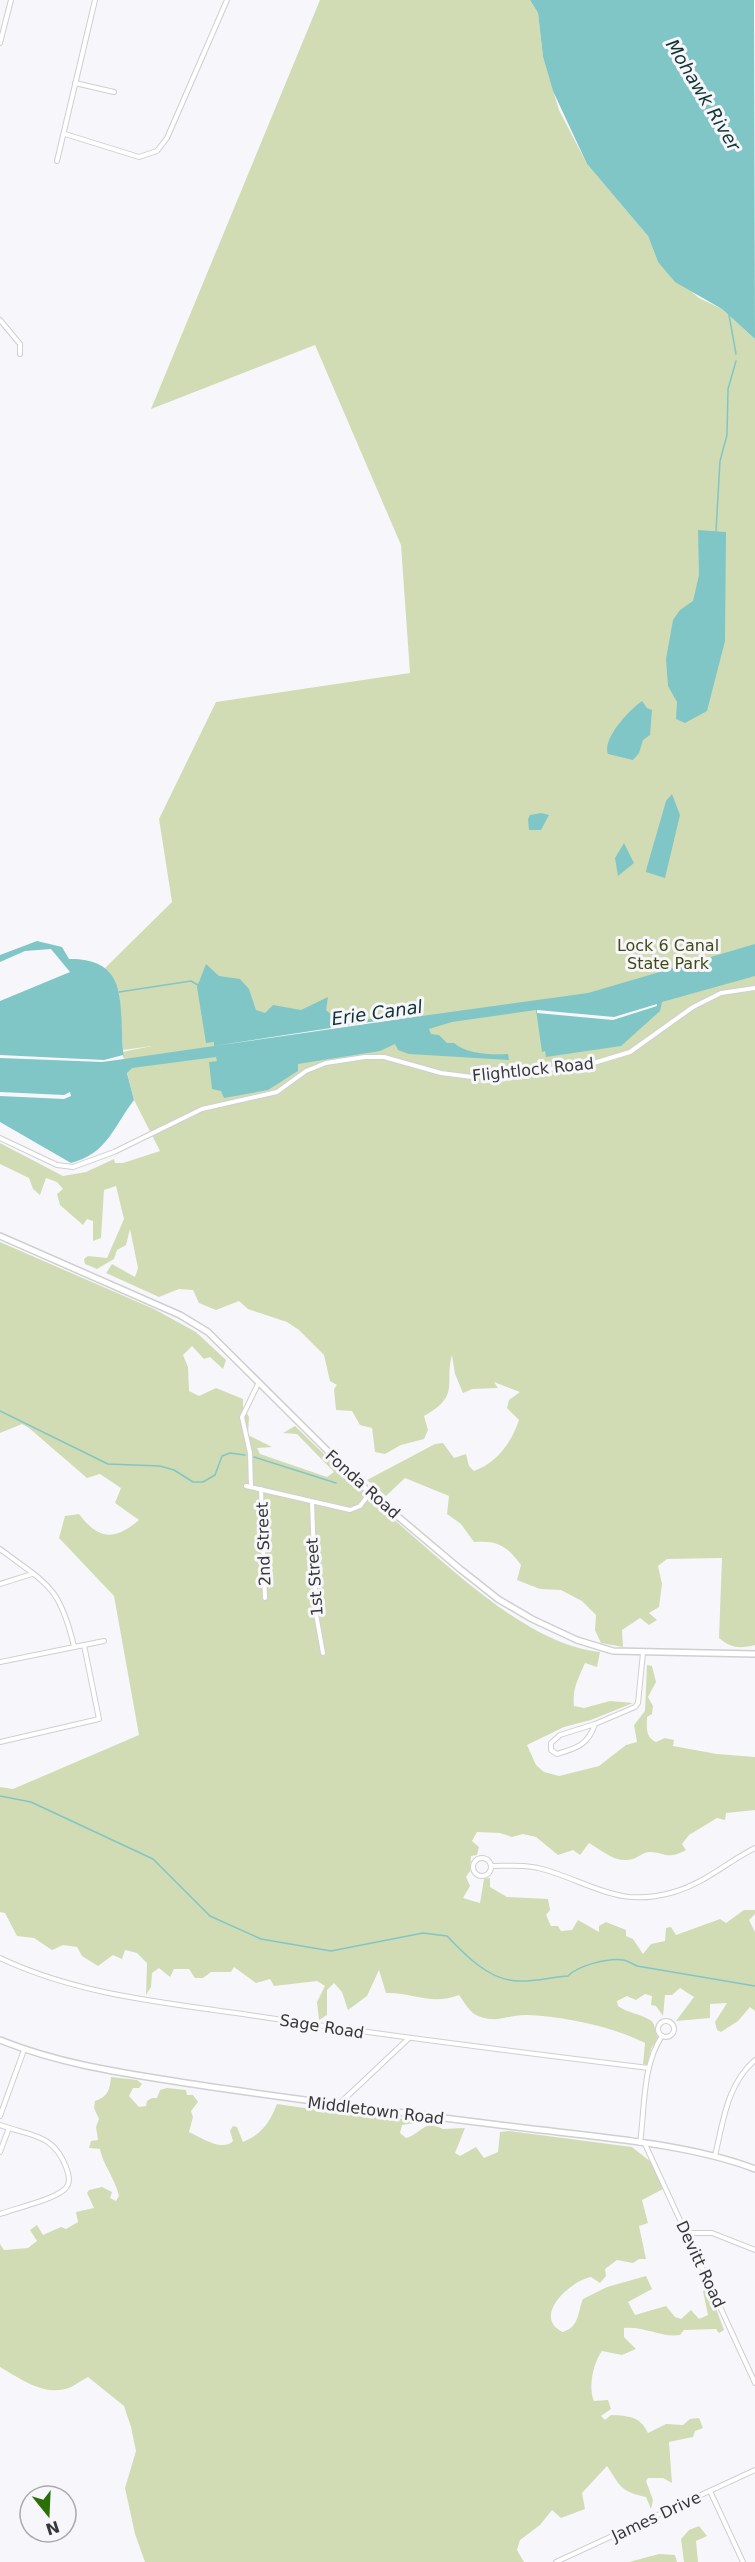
<svg xmlns="http://www.w3.org/2000/svg" width="755" height="2562" viewBox="0 0 755 2562" font-family="'DejaVu Sans',sans-serif">
<style>
.green{fill:#d1dcb4}
.water{fill:#81c6c6}
.pier{fill:#f7f7fb}
.lines{fill:none;stroke-linecap:round;stroke-linejoin:round}
.stream{stroke:#81c6c6;stroke-width:1.5}
.minor-casing{stroke:#cfcfd3;stroke-width:6}
.tertiary-casing{stroke:#cfcfd3;stroke-width:8}
.minor{stroke:#fff;stroke-width:4}
.tertiary{stroke:#fff;stroke-width:5}
.labels{text-anchor:middle;stroke-width:6;stroke-linejoin:round;paint-order:stroke}
.park-label{font-size:16px;fill:#3f4a11;stroke:#f7f7fb}
.street-label{font-size:16px;fill:#373738;stroke:#f7f7fb}
.water-label{font-size:18px;font-style:italic;fill:#103434;stroke:#f7f7fb}
</style>
<rect width="100%" height="100%" fill="#f7f7fb"/>
<g class="green">
<path d="M320,0H530L538,13L543,57L559,110L587,164L648,236L658,262L699,298L722,309L755,339V1645C739,1649 731,1648 719,1638L722,1558L667,1559L658,1566L662,1584L659,1607L649,1613L657,1620L649,1625L640,1618L622,1630L623,1647L601,1643L595,1630L596,1615L582,1601L561,1590L540,1589L517,1580L521,1565C507,1546 498,1540 474,1542L461,1524L447,1514L449,1496L405,1478L386,1496L367,1480L435,1444L443,1443L454,1458L466,1454L469,1466L474,1471C497,1463 511,1443 519,1420L507,1408L509,1400L520,1392L494,1382L498,1388L472,1389L463,1393L455,1374L452,1355C444,1384 461,1396 424,1416L428,1430L424,1439L401,1445L385,1454L375,1452L372,1428L360,1425L352,1411L336,1410L334,1389L337,1385L330,1381L324,1355L299,1330L287,1322L248,1309L239,1301L216,1310L199,1303L193,1290L179,1289L159,1297L106,1273L112,1264L135,1277L138,1268L130,1229L126,1245L117,1250L114,1259L97,1269L85,1264L84,1259L88,1256L107,1258L124,1219L116,1186L104,1190L101,1238L93,1241V1221L87,1219L83,1225L60,1205L57,1194L63,1189L57,1182L46,1178L40,1195L33,1189L29,1178L0,1164V1143L63,1176L86,1172L114,1159L115,1163H123L160,1151L134,1100L122,1052L152,1046L123,1050L119,992L105,968L172,902L159,819L216,702L410,673L401,545L315,345L151,409Z"/>
<path d="M0,1242L154,1309L196,1332L226,1360L223,1369L210,1357L204,1359L192,1346L183,1355L188,1367L189,1391L199,1396L216,1388L243,1399V1406L249,1417L248,1435L272,1447L257,1448L260,1454L327,1477L334,1472L297,1434L283,1433L295,1426C336,1466 378,1506 422,1544C468,1584 537,1646 600,1652L597,1667L585,1663C578,1679 572,1689 574,1706L584,1708L610,1701L633,1703L591,1720L564,1727L527,1745L536,1765L544,1772L559,1776L599,1766L626,1745L637,1742L634,1725L645,1711L647,1665L652,1666L656,1682L648,1697L653,1706L652,1714L647,1717C647,1727 645,1737 656,1742L665,1738L674,1740L673,1746L717,1754L755,1757V1810L726,1813L725,1820L717,1818L689,1835L682,1844L686,1850C667,1860 667,1853 650,1852C643,1852 639,1857 633,1859C616,1864 603,1851 589,1843L580,1855L573,1850L558,1855L536,1837L523,1834L512,1837L500,1833L477,1832L472,1841L479,1847L477,1855L471,1856L470,1871L466,1877L470,1886L463,1898L480,1903L484,1879L490,1878V1887L507,1897L548,1899L550,1910L546,1915L551,1926H558L561,1931L572,1930L578,1920L599,1932V1926L606,1922L626,1930V1936L633,1939L643,1954L651,1944L665,1941L666,1928L671,1927L676,1935L720,1919L726,1923L744,1910H755V1914L749,1920L755,1932V2011L750,2007L738,2021L721,2032L717,2030L715,2022L727,2003L710,2004V2018L676,2021L694,1997L680,1988L672,1995H665L663,2016L656,2006L651,2005L652,1996L645,1994L636,2000L627,1996L617,2001L618,2006C630,2014 641,2014 650,2020C656,2023 654,2032 658,2037L651,2049L647,2065L643,2064L645,2043C611,2026 566,2017 528,2015C508,2014 499,2024 478,2016C470,2013 464,2002 459,1995C431,2006 413,1992 386,1993L379,1970L367,1996L348,2010L342,1992L334,1983L327,1990V2015L319,2020L317,2002L325,1986L317,1981L274,1986L270,1979L256,1983L234,1967L231,1972H211L203,1978H195L189,1969H174L170,1977L159,1968L152,1973L151,1987L146,1995L147,1963L137,1953L125,1950L122,1959L113,1955L98,1966L82,1956L77,1947L63,1945L52,1950L34,1938L17,1936L5,1913L0,1912V1787L13,1789L139,1735L114,1596L59,1538L65,1516L79,1514C99,1540 114,1541 139,1520L115,1503L121,1488L100,1474L87,1478L29,1428L22,1424L0,1433Z"/>
<path d="M111,2077L137,2080L142,2084L139,2088H133L129,2096L139,2107L146,2106L147,2101L152,2098H157L160,2090L167,2088L186,2090L187,2095H193L198,2102L191,2111L193,2117L189,2132C202,2138 222,2152 233,2141L230,2131L233,2126L237,2127L243,2142C262,2134 270,2122 277,2104L360,2116L407,2119L415,2123L402,2125L400,2133L406,2138C417,2135 421,2127 432,2124L443,2129L465,2128L455,2153L460,2156L476,2147L484,2158L498,2152L500,2132L509,2131L632,2147L651,2162L663,2189L642,2200L648,2223L639,2226L646,2259H639L633,2263L617,2260L605,2269L606,2276L600,2283L591,2277C570,2281 531,2317 563,2332C580,2326 577,2313 583,2299L607,2287L646,2276L652,2289L628,2302L635,2315L666,2306L675,2317L681,2319L691,2310L699,2319L708,2315L703,2291L708,2287L724,2330L719,2333L716,2329L684,2330L680,2335C662,2338 644,2326 624,2328V2337L636,2349L622,2355L602,2351C593,2363 588,2388 594,2401L608,2400L611,2409L601,2416L605,2420L611,2415C629,2416 640,2416 648,2433L666,2424L683,2425L690,2419L699,2418L703,2428L695,2431L693,2437L669,2442L672,2483L663,2478H648L646,2481L653,2500L651,2509L646,2497C621,2492 620,2486 607,2466L582,2493L585,2509L561,2518L552,2510L540,2525L520,2540L517,2550L524,2562H145L135,2534L125,2488L136,2451L131,2427L124,2406L88,2377C82,2380 77,2384 71,2387C46,2398 21,2379 0,2367V2244L4,2250L28,2248L37,2241L30,2230L37,2225L43,2235L61,2227L66,2229L78,2222L76,2212L94,2208L87,2193L89,2190L102,2187L112,2192L110,2198L116,2201L119,2196C115,2178 102,2163 100,2149L89,2148L91,2141L98,2140L96,2127L99,2119L94,2108L95,2101C108,2097 110,2089 111,2077Z"/>
<polygon points="699,2526 707,2536 696,2541 698,2562 684,2562 681,2539 689,2530"/>
<polygon points="659,2554 675,2555 677,2562 629,2562"/>
</g>
<g class="water">
<polygon points="530,0 754,0 755,339 722,309 675,282 658,262 648,236 587,164 553,91 543,57 538,13"/>
<polygon points="698,530 726,532 725,641 707,711 685,723 676,719 677,702 668,686 666,659 673,620 680,610 693,601 699,575"/>
<path d="M642,701L647,708L652,710L650,735L643,740L639,753L633,760L608,754C602,739 629,710 642,701Z"/>
<polygon points="672,794 680,815 665,878 646,872 647,867 666,801"/>
<polygon points="541,813 549,815 541,830 529,830 528,819 530,815"/>
<polygon points="624,843 634,863 618,876 615,858"/>
<path d="M37,941L62,947L69,959C135,958 117,1013 124,1059L214,1046V1042L206,1043L197,987L206,964L219,976L240,979L249,989L256,1010L265,1013L273,1005L301,1010L328,997L326,1010L338,1020L407,1018L588,993L755,944V976L662,1002L660,1011L621,1046L546,1057L545,1051L542,1052L536,1010L452,1022L429,1029L431,1034L439,1035L447,1043H454C466,1054 491,1055 508,1054L509,1060L409,1054L398,1050L395,1044L380,1051L298,1064V1071L268,1090L224,1098L221,1091L212,1089L209,1062L217,1061L216,1057L132,1068L127,1073L134,1100C114,1126 107,1154 71,1163L0,1122V1001L70,972L51,949L25,951L0,962V955Z"/>
</g>
<g class="pier">
<polygon points="657,1004 657,1006 613,1020 537,1013 537,1010 614,1017"/>
<polygon points="407,1018 214,1046 390,1019"/>
<polygon points="0,1055 104,1060 123,1055 124,1059 102,1062 0,1058"/>
<polygon points="0,1092 64,1095 70,1092 71,1096 64,1099 0,1096"/>
</g>
<g class="lines">
<g class="stream">
<polyline points="729,315 736,354"/>
<polyline points="716,531 720,461 727,435 728,389 736,361"/>
<polyline points="119,992 191,981 198,985"/>
<polyline points="0,1411 108,1464 160,1466 174,1470 193,1482 203,1482 215,1475 222,1456 230,1453 245,1455"/>
<polyline points="254,1457 336,1483"/>
<path d="M0,1796L31,1802L153,1859L210,1916L261,1939L331,1951L423,1933L447,1936C465,1955 489,1980 517,1981C533,1982 552,1977 568,1976C578,1965 609,1958 623,1960C628,1961 633,1964 637,1966L755,1986"/>
</g>
<defs>
<g id="minor">
<polyline points="0,43 11,0"/>
<polyline points="75,83 114,92"/>
<polyline points="65,134 139,157 157,151 167,138 227,0"/>
<polyline points="57,161 95,0"/>
<polyline points="0,320 20,344 20,354"/>
<polyline points="0,1138 57,1165 73,1167 114,1152 202,1109 277,1092 306,1071 326,1063 365,1057 384,1057 441,1073 472,1077 587,1065 630,1052 693,1007 721,993 755,988"/>
<polyline points="246,1486 350,1510 360,1506 370,1493"/>
<polyline points="251,1487 250,1453 242,1417 259,1382"/>
<polyline points="261,1489 265,1598"/>
<polyline points="312,1502 316,1614 323,1653"/>
<path d="M0,1549C48,1585 59,1585 74,1646"/>
<polyline points="0,1584 32,1574"/>
<polyline points="0,1662 104,1641"/>
<path d="M595,1724C588,1745 577,1748 557,1754L551,1750V1743L560,1735Z"/>
<polyline points="595,1724 635,1707 638,1703 643,1653"/>
<polyline points="0,1742 99,1719 84,1645"/>
<circle cx="482" cy="1867" r="9"/>
<path d="M491,1866C510,1866 527,1864 546,1870C595,1885 620,1908 674,1892C705,1883 727,1862 755,1848"/>
<path d="M0,1958C80,1996 170,2003 256,2016C387,2036 518,2052 649,2068"/>
<circle cx="666" cy="2029" r="8"/>
<polyline points="337,2106 408,2039"/>
<polyline points="0,2116 24,2050"/>
<path d="M0,2125C30,2136 53,2133 66,2167C69,2175 71,2183 65,2189C53,2200 16,2208 0,2214"/>
<path d="M640,2143C645,2108 642,2066 662,2036"/>
<polyline points="645,2144 755,2383"/>
<polyline points="0,2152 9,2128"/>
<path d="M715,2156C723,2122 727,2084 755,2060"/>
<polyline points="687,2233 712,2233 755,2250"/>
<polyline points="710,2491 743,2562"/>
<polyline points="556,2562 755,2470"/>
</g>
<g id="tertiary">
<polyline points="0,1236 180,1315 208,1332 370,1493 460,1569 498,1599 532,1619 577,1640 613,1651 755,1654"/>
<path d="M0,2040C65,2066 130,2074 199,2085C313,2102 427,2116 541,2130C608,2138 693,2145 755,2169"/>
</g>
</defs>
<use href="#minor" class="minor-casing"/>
<use href="#tertiary" class="tertiary-casing"/>
<use href="#minor" class="minor"/>
<use href="#tertiary" class="tertiary"/>
</g>
<g class="labels">
<g class="park-label">
<text x="668" y="951">Lock 6 Canal<tspan x="668" dy="18">State Park</tspan></text>
</g>
<g class="street-label">
<text transform="translate(533 1069) rotate(-6)" y="6">Flightlock Road</text>
<text transform="translate(363 1484) rotate(42)" y="6">Fonda Road</text>
<text transform="translate(263 1544) rotate(-92)" y="6">2nd Street</text>
<text transform="translate(314 1577) rotate(-94)" y="6">1st Street</text>
<text transform="translate(322 2026) rotate(9)" y="6">Sage Road</text>
<text transform="translate(376 2110) rotate(7)" y="6">Middletown Road</text>
<text transform="translate(701 2264) rotate(65)" y="6">Devitt Road</text>
<text transform="translate(656 2516) rotate(-25)" y="6">James Drive</text>
</g>
<g class="water-label">
<text transform="translate(703 95) rotate(59)" y="6">Mohawk River</text>
<text transform="translate(377 1013) rotate(-8)" y="6">Erie Canal</text>
</g>
</g>
<g transform="translate(48 2514) rotate(162)"><circle r="28" fill="#f7f7fb" stroke="#aaaaad" stroke-width="1.5"/>
<path d="M0-4.5L10 22L0 15L-10 22Z" fill="#2b6f09"/>
<text y="-9" font-size="16" font-weight="bold" text-anchor="middle" fill="#373738">N</text>
</g>
</svg>
